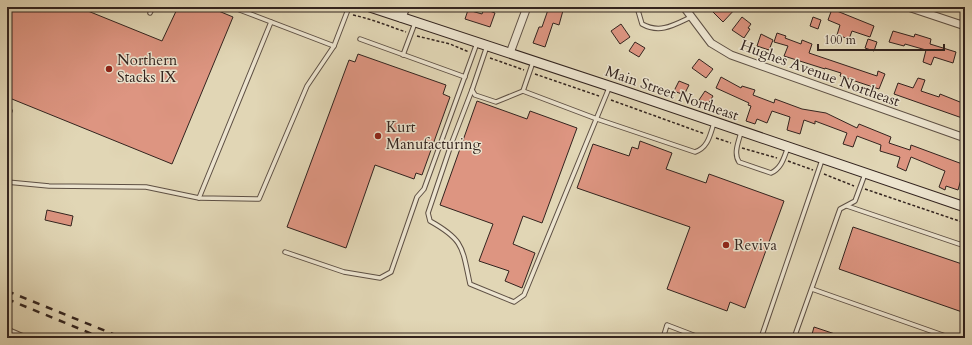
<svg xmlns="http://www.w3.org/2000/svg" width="972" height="345" viewBox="0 0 972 345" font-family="Cardo,serif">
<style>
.building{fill:#dd9581;stroke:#33241f}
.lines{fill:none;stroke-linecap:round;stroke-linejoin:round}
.lane-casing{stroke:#5e5044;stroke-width:5.5}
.street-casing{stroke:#5e5044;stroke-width:9}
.secondary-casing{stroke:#33241f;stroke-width:11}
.path{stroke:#33241f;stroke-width:1.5;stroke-dasharray:3 2;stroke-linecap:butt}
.lane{stroke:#ece4cf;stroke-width:3.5}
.street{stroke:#ece4cf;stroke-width:7}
.secondary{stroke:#ece4cf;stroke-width:9}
.rail{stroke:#33241f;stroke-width:2.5;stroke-dasharray:7 7;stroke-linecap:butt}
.poi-dot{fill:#8f2418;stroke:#ece4cf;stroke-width:1.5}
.labels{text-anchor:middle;stroke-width:3;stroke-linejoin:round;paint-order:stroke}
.poi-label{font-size:15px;fill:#33241f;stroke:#ece4cf;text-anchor:start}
.street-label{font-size:15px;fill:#33241f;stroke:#ece4cf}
</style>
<rect width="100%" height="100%" fill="#e1d6b5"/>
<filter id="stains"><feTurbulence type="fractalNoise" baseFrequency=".005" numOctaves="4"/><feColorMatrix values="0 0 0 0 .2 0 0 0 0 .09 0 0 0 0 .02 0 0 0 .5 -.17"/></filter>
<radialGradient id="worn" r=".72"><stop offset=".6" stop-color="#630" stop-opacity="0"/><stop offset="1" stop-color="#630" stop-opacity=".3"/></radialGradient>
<g class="building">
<polygon points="7,7 54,7 61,10 63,7 78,7 162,41 178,7 209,7 233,17 172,164 7,97"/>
<polygon points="549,7 564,7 559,25 553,23 545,47 533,43 539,27 542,27"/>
<polygon points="708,7 737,7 723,22"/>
<polygon points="484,9 495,13 490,27 465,19 468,10 482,14"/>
<polygon points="832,9 874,26 870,37 852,31 849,39 837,35 840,25 828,20"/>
<polygon points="742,17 751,24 748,28 750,29 744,38 732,30"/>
<polygon points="813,17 821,20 818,29 810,26"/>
<polygon points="621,24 630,37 620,44 611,31"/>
<polygon points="893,31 914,37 915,34 931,39 930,44 956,52 953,63 934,57 931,65 923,62 926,50 905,44 904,46 889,42"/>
<polygon points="777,33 786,36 785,38 801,44 802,40 812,44 809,53 877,76 878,71 885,74 879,89 840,76 841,73 825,68 825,69 784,56 788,46 774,42"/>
<polygon points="761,34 773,40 769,50 757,46"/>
<polygon points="868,39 877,42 874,51 865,48"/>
<polygon points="635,42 645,48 639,57 629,51"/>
<polygon points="358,54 446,85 443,94 450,97 422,175 416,173 414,179 375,165 346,248 287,227 349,60 355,62"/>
<polygon points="699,59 713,69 706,78 692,68"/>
<polygon points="721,77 741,88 742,86 755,90 753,95 774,103 775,99 802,109 826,113 857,128 859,124 891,137 889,143 910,150 911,145 965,165 965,177 962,176 958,190 946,186 945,190 939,187 945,171 911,157 906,171 897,167 900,157 880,151 881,145 857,136 853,147 843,144 847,133 815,121 815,124 804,120 800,134 787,130 790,117 772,111 767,123 757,119 755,124 746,121 751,106 748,105 749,103 716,88"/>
<polygon points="918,78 925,80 921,91 939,97 940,94 965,104 965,119 894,94 898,83 913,88"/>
<polygon points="679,81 689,85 684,95 674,91"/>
<polygon points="705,91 713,96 708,104 699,100"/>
<polygon points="477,101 527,119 530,111 577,128 542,223 523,216 513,244 535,253 522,288 505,281 509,271 479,261 493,224 440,205"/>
<polygon points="640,141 672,153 666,169 706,183 709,174 784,201 745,308 730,302 727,311 667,289 690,227 577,188 593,144 629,156 632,147 638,149"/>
<polygon points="47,210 73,216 71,226 45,220"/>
<polygon points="853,227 965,265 965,313 839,269"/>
<polygon points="814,327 844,337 844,338 811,338"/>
</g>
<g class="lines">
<defs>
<g id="lane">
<polyline points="232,7 334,46"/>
<path d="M637,7L642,24C660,34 674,25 691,17"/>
<polyline points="150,13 153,7"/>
<polyline points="360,39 465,77"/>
<path d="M487,46L472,90L475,95L496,102L523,91L597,119L695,152C708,148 710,135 714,123"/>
<polyline points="403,55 415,23"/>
<path d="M472,90L452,142L428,213L430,221C464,240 462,247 470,284L514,302L524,295L609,88"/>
<polyline points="523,91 533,62"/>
<polyline points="7,117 10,111"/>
<path d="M741,132C739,141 733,153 739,162L771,173C782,168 784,157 788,147"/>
<polyline points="7,182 49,186 146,187 199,198 259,199 307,86 334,46 349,7"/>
<polyline points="199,198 271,22"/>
<polyline points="847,206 965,246"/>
<polyline points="285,252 344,272 380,278 391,272 417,197 424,189 477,43"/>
<polyline points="812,289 951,338"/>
<polyline points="7,329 28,338"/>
<polyline points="663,338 667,325 701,338"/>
<polyline points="761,338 822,160"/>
<polyline points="794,338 840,209 855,201 865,174"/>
</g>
<g id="street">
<polyline points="684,7 711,43 731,55 965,138"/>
<polyline points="908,7 965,26"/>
<polyline points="510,53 527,7"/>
</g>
<g id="secondary">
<polyline points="370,7 621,90 965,207"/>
<polyline points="401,17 405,7"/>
</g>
</defs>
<use href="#lane" class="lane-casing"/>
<use href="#street" class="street-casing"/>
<use href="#secondary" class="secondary-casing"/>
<g class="path">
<polyline points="330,7 342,11"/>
<path d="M353,15C372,19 388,26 406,32"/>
<polyline points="417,36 450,44 469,52"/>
<polyline points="490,58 524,70"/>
<polyline points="535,74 599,96"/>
<polyline points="611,100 705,134"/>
<polyline points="716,138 731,143"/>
<polyline points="742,148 777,158"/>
<polyline points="788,161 813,170"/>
<polyline points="824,174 854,186"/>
<polyline points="865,189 965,223"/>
</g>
<use href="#lane" class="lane"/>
<use href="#street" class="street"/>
<use href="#secondary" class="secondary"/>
<g class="rail">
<polyline points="7,291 123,338"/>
<polyline points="7,299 102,338"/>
</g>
</g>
<g class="poi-dot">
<circle cx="109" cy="69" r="4"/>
<circle cx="378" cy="136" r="4"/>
<circle cx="726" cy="245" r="4"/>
</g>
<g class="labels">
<g class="poi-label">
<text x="117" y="65">Northern<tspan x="117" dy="17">Stacks IX</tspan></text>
<text x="386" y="132">Kurt<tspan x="386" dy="17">Manufacturing</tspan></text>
<text x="734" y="250">Reviva</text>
</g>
<g class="street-label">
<text transform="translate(820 73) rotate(20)" y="5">Hughes Avenue Northeast</text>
<text transform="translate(672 93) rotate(19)" y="5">Main Street Northeast</text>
</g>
</g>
<rect width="972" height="345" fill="none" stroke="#e1d6b5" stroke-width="24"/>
<rect x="8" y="8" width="956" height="329" fill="none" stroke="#33241f" stroke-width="2"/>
<rect x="12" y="12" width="948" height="321" fill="none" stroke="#33241f"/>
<path d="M818 44v6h126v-6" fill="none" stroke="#33241f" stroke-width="2"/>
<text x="824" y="44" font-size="12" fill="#33241f" stroke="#ece4cf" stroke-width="3" paint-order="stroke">100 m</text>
<rect width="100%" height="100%" filter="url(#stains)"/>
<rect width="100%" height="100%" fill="url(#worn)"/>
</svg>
